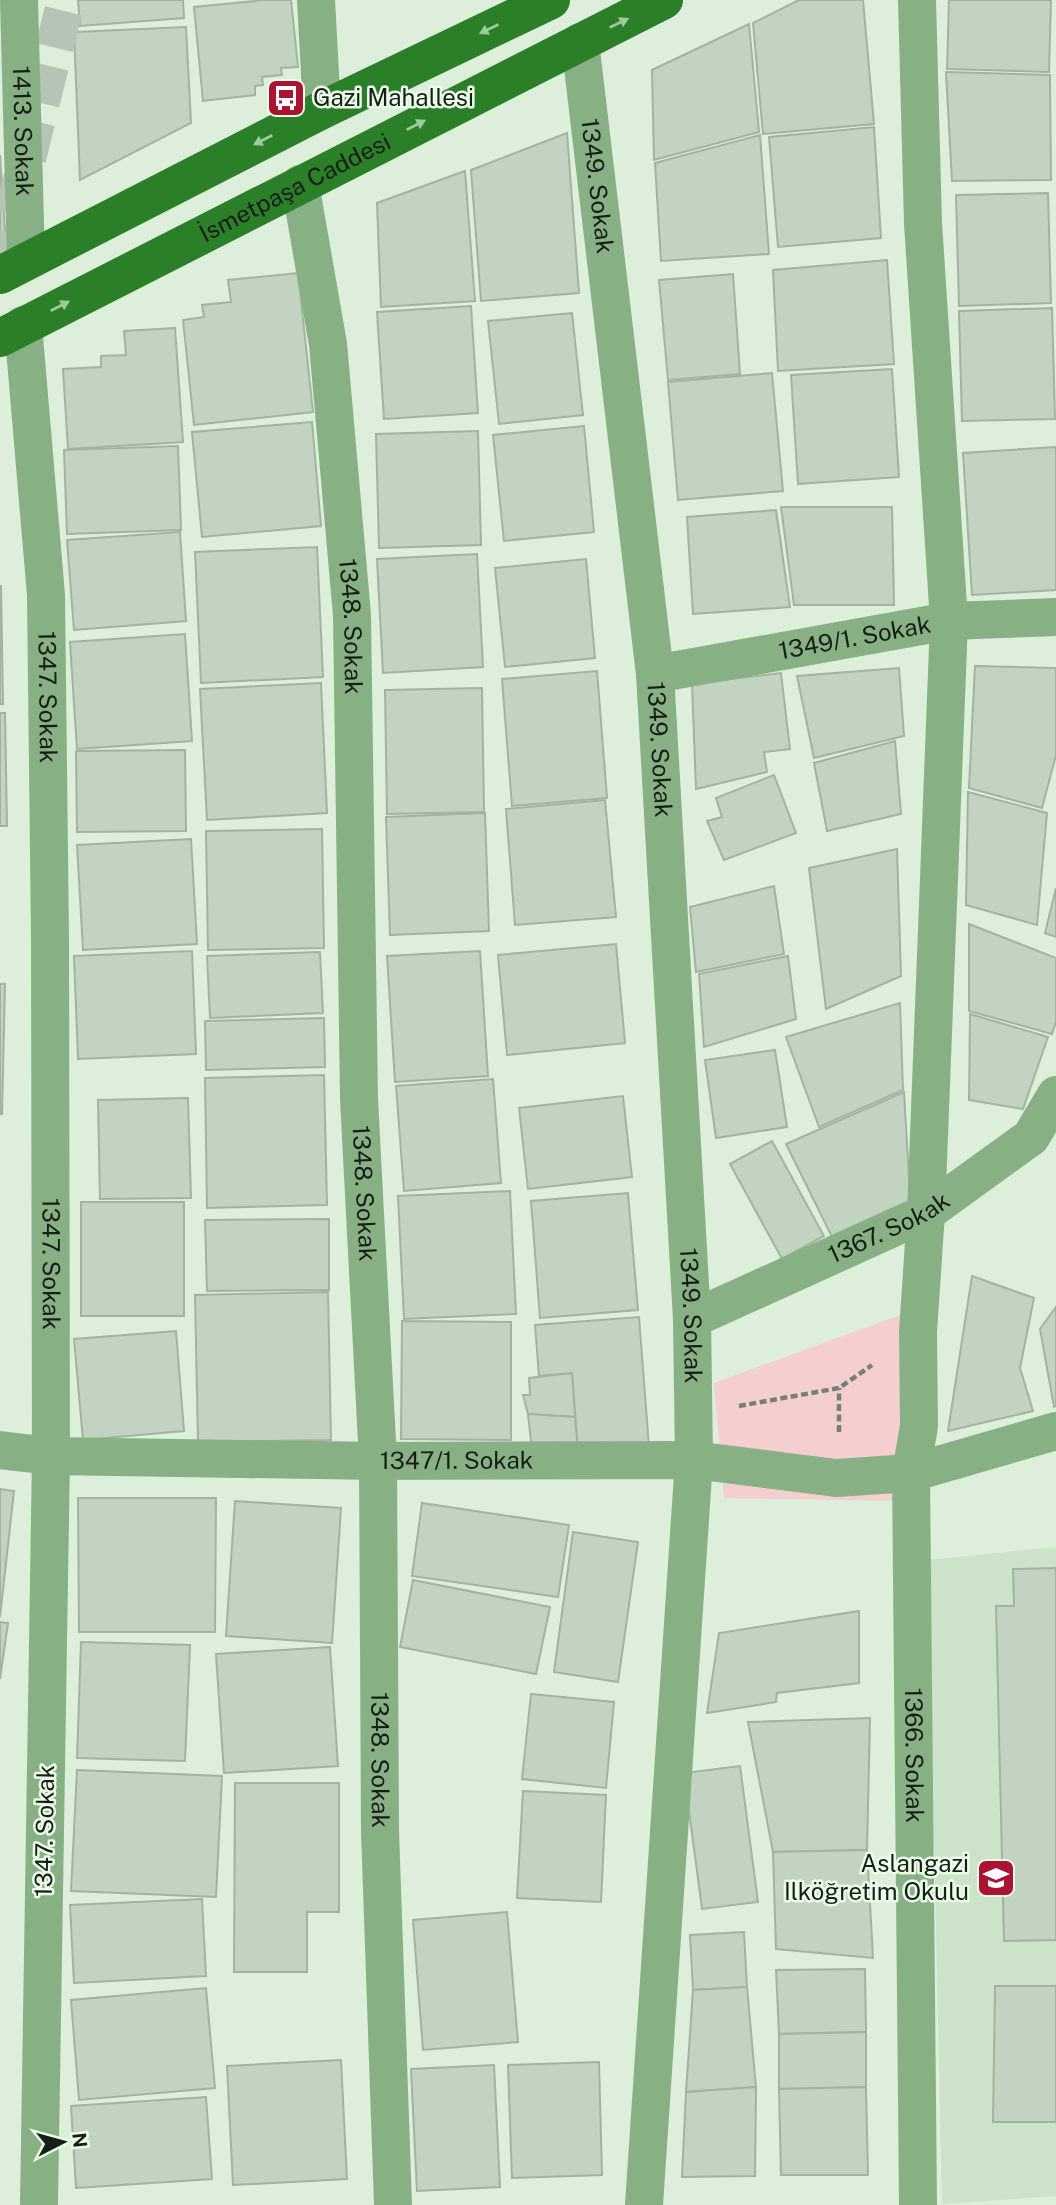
<svg xmlns="http://www.w3.org/2000/svg" width="1056" height="2205" viewBox="0 0 1056 2205" font-family="'Public Sans',sans-serif">
<style>
.built{fill:#cce3ca}
.green{fill:#f5cfcf}
.building{fill:#c2d4c1;stroke:#a2b3a0;stroke-width:2}
.lines{fill:none;stroke-linecap:round;stroke-linejoin:round}
.motorway-tunnel{stroke:#b5c4b4;stroke-width:38;stroke-dasharray:38 19;stroke-linecap:butt}
.path{stroke:#768175;stroke-width:4.5;stroke-dasharray:7 3.5;stroke-linecap:butt}
.minor{stroke:#87b184;stroke-width:38}
.primary{stroke:#2a7f28;stroke-width:38}
.oneway{fill:#9dca9b}
.labels{text-anchor:middle;stroke-width:5;stroke-linejoin:round;paint-order:stroke}
.poi-label{font-size:24px;fill:#171d17;stroke:#eafce8;text-anchor:start}
.street-label{font-size:24px;fill:#171d17;stroke:#eafce8}
</style>
<rect width="100%" height="100%" fill="#ddeedb"/>
<polygon class="built" points="1056,1547 1056,2196 942,2204 928,1560"/>
<polygon class="green" points="908,1312 901,1501 724,1498 714,1383"/>
<g class="building">
<polygon points="78,0 183,0 184,18 80,26"/>
<polygon points="265,0 291,0 298,67 281,68 282,75 262,77 263,85 255,86 255,95 203,101 194,7"/>
<polygon points="799,0 863,0 874,124 763,134 753,23"/>
<polygon points="949,0 1051,0 1049,72 947,69"/>
<polygon points="749,24 759,132 654,160 652,70"/>
<polygon points="186,27 191,123 80,180 74,32"/>
<polygon points="946,72 1050,75 1051,180 952,181"/>
<polygon points="874,127 881,238 778,247 769,137"/>
<polygon points="567,133 579,293 481,301 471,170"/>
<polygon points="760,135 769,254 661,261 655,163"/>
<polygon points="0,155 6,246 0,247"/>
<polygon points="465,171 475,301 381,307 377,203"/>
<polygon points="1048,193 1051,303 959,306 956,195"/>
<polygon points="887,260 894,364 778,371 773,270"/>
<polygon points="298,273 313,412 194,425 183,320 204,317 202,305 231,302 228,280"/>
<polygon points="733,274 740,374 668,380 659,280"/>
<polygon points="471,306 478,413 384,419 377,312"/>
<polygon points="1052,308 1055,419 962,421 959,311"/>
<polygon points="572,313 583,415 499,424 488,321"/>
<polygon points="175,328 183,442 68,449 63,369 101,367 101,356 126,355 124,331"/>
<polygon points="892,369 899,477 798,484 791,375"/>
<polygon points="772,373 783,491 678,500 668,382"/>
<polygon points="312,422 321,526 202,537 192,432"/>
<polygon points="584,426 594,532 504,541 493,435"/>
<polygon points="478,431 481,545 379,548 376,434"/>
<polygon points="178,446 181,530 67,534 64,450"/>
<polygon points="1056,447 1056,590 972,595 963,453"/>
<polygon points="781,507 892,507 894,605 794,605"/>
<polygon points="776,510 790,607 693,614 687,517"/>
<polygon points="180,532 186,621 74,630 67,540"/>
<polygon points="317,547 323,677 201,683 195,552"/>
<polygon points="477,554 483,667 383,673 377,559"/>
<polygon points="586,559 595,658 505,667 495,568"/>
<polygon points="0,586 1,586 3,704 0,704"/>
<polygon points="185,634 192,741 77,749 70,642"/>
<polygon points="975,666 1056,668 1056,755 1042,808 969,788"/>
<polygon points="899,668 904,736 814,758 797,676"/>
<polygon points="597,671 607,798 512,806 502,679"/>
<polygon points="781,673 790,749 764,752 767,772 696,789 692,684"/>
<polygon points="321,683 327,813 207,820 200,689"/>
<polygon points="482,688 484,812 387,814 385,690"/>
<polygon points="0,713 5,713 7,826 0,826"/>
<polygon points="895,741 901,814 827,831 814,763"/>
<polygon points="185,750 186,831 77,832 76,751"/>
<polygon points="774,775 796,833 724,860 707,821 722,817 716,798"/>
<polygon points="968,792 1047,813 1037,925 966,905"/>
<polygon points="605,800 616,917 515,925 506,809"/>
<polygon points="485,813 489,931 390,935 386,817"/>
<polygon points="322,829 324,948 208,950 206,831"/>
<polygon points="191,839 197,944 83,950 77,845"/>
<polygon points="897,849 901,976 826,1009 809,868"/>
<polygon points="774,886 784,954 696,972 690,907"/>
<polygon points="1056,888 1056,937 1045,933"/>
<polygon points="969,924 1056,958 1056,1022 1052,1034 969,1011"/>
<polygon points="616,944 625,1043 507,1055 498,955"/>
<polygon points="192,951 196,1054 78,1059 74,956"/>
<polygon points="480,951 488,1076 395,1082 387,956"/>
<polygon points="320,952 323,1013 210,1018 207,956"/>
<polygon points="788,956 796,1019 704,1047 699,974"/>
<polygon points="0,984 5,984 2,1114 0,1114"/>
<polygon points="900,1003 903,1090 819,1127 786,1037"/>
<polygon points="970,1014 1048,1037 1023,1109 969,1100"/>
<polygon points="324,1018 325,1067 206,1070 205,1021"/>
<polygon points="775,1050 787,1127 716,1138 705,1060"/>
<polygon points="324,1075 327,1205 207,1208 205,1078"/>
<polygon points="493,1079 501,1183 404,1191 396,1086"/>
<polygon points="904,1092 911,1212 836,1245 786,1144"/>
<polygon points="623,1096 632,1177 528,1189 519,1108"/>
<polygon points="188,1098 191,1198 100,1199 98,1100"/>
<polygon points="772,1141 824,1236 782,1259 730,1164"/>
<polygon points="510,1191 516,1314 404,1319 398,1196"/>
<polygon points="628,1193 638,1310 540,1318 531,1201"/>
<rect x="81" y="1202" width="103" height="114"/>
<polygon points="329,1219 329,1290 207,1291 205,1220"/>
<polygon points="972,1276 1034,1298 1020,1368 1033,1411 948,1431"/>
<polygon points="328,1292 331,1440 198,1442 195,1295"/>
<polygon points="1056,1307 1056,1406 1054,1407 1040,1329"/>
<polygon points="639,1317 649,1447 578,1452 572,1373 539,1376 535,1325"/>
<polygon points="402,1321 511,1322 511,1440 401,1439"/>
<polygon points="176,1331 184,1431 83,1440 74,1339"/>
<polygon points="572,1373 575,1417 528,1414 523,1395 530,1395 529,1378"/>
<polygon points="528,1414 575,1417 578,1452 532,1451"/>
<polygon points="0,1489 14,1491 0,1617"/>
<polygon points="78,1498 216,1498 215,1632 79,1632"/>
<polygon points="235,1501 341,1508 332,1643 226,1636"/>
<polygon points="422,1503 569,1525 558,1597 412,1576"/>
<polygon points="573,1532 638,1542 618,1682 554,1672"/>
<polygon points="1056,1568 1056,1940 1004,1941 996,1606 1014,1606 1013,1569"/>
<polygon points="413,1580 550,1607 536,1674 400,1647"/>
<polygon points="859,1611 859,1683 777,1693 776,1702 707,1713 719,1633"/>
<polygon points="0,1622 8,1623 0,1679"/>
<polygon points="81,1642 190,1645 185,1761 77,1758"/>
<polygon points="330,1647 338,1766 224,1773 216,1654"/>
<polygon points="531,1694 614,1702 606,1788 522,1779"/>
<polygon points="870,1718 867,1850 773,1852 748,1722"/>
<polygon points="740,1766 758,1902 702,1909 684,1773"/>
<polygon points="77,1770 222,1776 216,1897 71,1891"/>
<polygon points="235,1783 339,1783 339,1912 307,1912 307,1972 234,1972"/>
<polygon points="523,1791 606,1795 601,1902 517,1898"/>
<polygon points="867,1850 873,1958 776,1949 773,1852"/>
<polygon points="202,1899 206,1976 74,1983 70,1905"/>
<polygon points="507,1912 518,2042 423,2050 413,1920"/>
<polygon points="744,1932 747,1987 693,1990 690,1935"/>
<polygon points="865,1969 866,2032 779,2034 776,1970"/>
<polygon points="995,1986 1056,1986 1056,2122 993,2122"/>
<polygon points="747,1987 756,2087 686,2092 693,1990"/>
<polygon points="206,1988 215,2088 79,2100 71,2000"/>
<polygon points="866,2032 866,2087 779,2089 779,2034"/>
<polygon points="341,2060 347,2179 233,2185 227,2066"/>
<polygon points="599,2062 602,2175 512,2178 508,2065"/>
<polygon points="494,2065 500,2187 417,2191 411,2069"/>
<polygon points="756,2087 755,2176 682,2177 686,2092"/>
<polygon points="866,2087 868,2175 781,2175 779,2089"/>
<polygon points="206,2097 212,2179 76,2188 71,2106"/>
</g>
<g class="lines">
<polyline class="motorway-tunnel" points="0,269 66,0"/>
<g class="path">
<polyline points="739,1406 839,1388 872,1365"/>
<polyline points="839,1432 839,1388"/>
</g>
<g class="minor">
<path id="s1" d="M19,0L26,261"/>
<polyline points="316,0 322,110"/>
<polyline points="917,0 923,223 949,621 926,1213 918,1332 919,1426 911,1473 1056,1431"/>
<path id="s2" d="M580,42L655,674L692,1319L694,1460L644,2205"/>
<path id="s3" d="M300,184L328,344L352,615L359,1099L378,1461L380,1831L393,2205"/>
<path id="s4" d="M23,325L46,595L50,938L51,1456L39,2205"/>
<path id="s5" d="M655,674L949,621L1056,617"/>
<path id="s6" d="M692,1319L926,1213L1031,1137L1056,1095"/>
<path id="s7" d="M0,1450L51,1456L378,1461L694,1460L836,1478L911,1473L918,2205"/>
</g>
<g class="primary">
<polyline points="0,275 322,110 551,0"/>
<path id="s8" d="M0,338L664,0"/>
</g>
</g>
<defs><path id="oneway-solid" d="M-6-.8H1V-3.2L6.5 0L1 3.2V.8H-6Z" transform="scale(1.75)"/></defs>
<g class="oneway">
<use href="#oneway-solid" transform="translate(619 23) rotate(-26)"/>
<use href="#oneway-solid" transform="translate(489 29) rotate(154)"/>
<use href="#oneway-solid" transform="translate(416 125) rotate(-27)"/>
<use href="#oneway-solid" transform="translate(263 140) rotate(153)"/>
<use href="#oneway-solid" transform="translate(60 306) rotate(-27)"/>
</g>
<defs>
<symbol id="bus-square" viewBox="-11 -11 22 22"><rect x="-9" y="-9" width="18" height="18" rx="4" fill="#aa1332" stroke="#eafce8"/><path d="M-5-6H5V4H4V6H2V4H-2V6H-4V4H-5ZM-3.5-4V0h7V-4ZM-3.5 1.2v1.5H-2V1.2ZM2 1.2v1.5H3.5V1.2Z" fill="#fff"/></symbol>
<symbol id="school-square" viewBox="-11 -11 22 22"><rect x="-9" y="-9" width="18" height="18" rx="4" fill="#aa1332" stroke="#eafce8"/><path d="M0-5L7-2L0 1L-7-2ZM-4 1L0 2.5L4 1V4Q0 6-4 4Z" fill="#fff"/></symbol>
</defs>
<g fill-rule="evenodd">
<use href="#bus-square" x="264" y="76" width="44" height="44"/>
<use href="#school-square" x="974" y="1856" width="44" height="44"/>
</g>
<g class="labels">
<g class="poi-label">
<text x="313" y="106">Gazi Mahallesi</text>
<text x="969" y="1872" text-anchor="end">Aslangazi<tspan x="969" dy="28">Ilköğretim Okulu</tspan></text>
</g>
<g class="street-label">
<text dy="8" stroke="none"><textPath href="#s1" startOffset="131">1413. Sokak</textPath></text>
<text dy="8" stroke="none"><textPath href="#s2" startOffset="145">1349. Sokak</textPath></text>
<text dy="8" stroke="none"><textPath href="#s8" startOffset="331">İsmetpaşa Caddesi</textPath></text>
<text dy="8" stroke="none"><textPath href="#s3" startOffset="446">1348. Sokak</textPath></text>
<text dy="8" stroke="none"><textPath href="#s5" startOffset="203">1349/1. Sokak</textPath></text>
<text dy="8" stroke="none"><textPath href="#s4" startOffset="373">1347. Sokak</textPath></text>
<text dy="8" stroke="none"><textPath href="#s2" startOffset="712">1349. Sokak</textPath></text>
<text dy="8" stroke="none"><textPath href="#s3" startOffset="1013">1348. Sokak</textPath></text>
<text dy="8" stroke="none"><textPath href="#s6" startOffset="217">1367. Sokak</textPath></text>
<text dy="8" stroke="none"><textPath href="#s4" startOffset="940">1347. Sokak</textPath></text>
<text dy="8" stroke="none"><textPath href="#s2" startOffset="1279">1349. Sokak</textPath></text>
<text dy="8" stroke="none"><textPath href="#s7" startOffset="457">1347/1. Sokak</textPath></text>
<text dy="8" stroke="none"><textPath href="#s7" startOffset="1195">1366. Sokak</textPath></text>
<text dy="8" stroke="none"><textPath href="#s3" startOffset="1580">1348. Sokak</textPath></text>
<text transform="translate(45 1831) rotate(-89)" y="8">1347. Sokak</text>
</g>
</g>
<g transform="translate(63 2142) rotate(84)" stroke="#eafce8" stroke-width="5" paint-order="stroke">
<path d="M0-5L12 26L0 18L-12 26Z" fill="#171d17"/>
<text y="-10" font-size="19" font-weight="bold" text-anchor="middle" fill="#171d17">N</text>
</g>
</svg>
